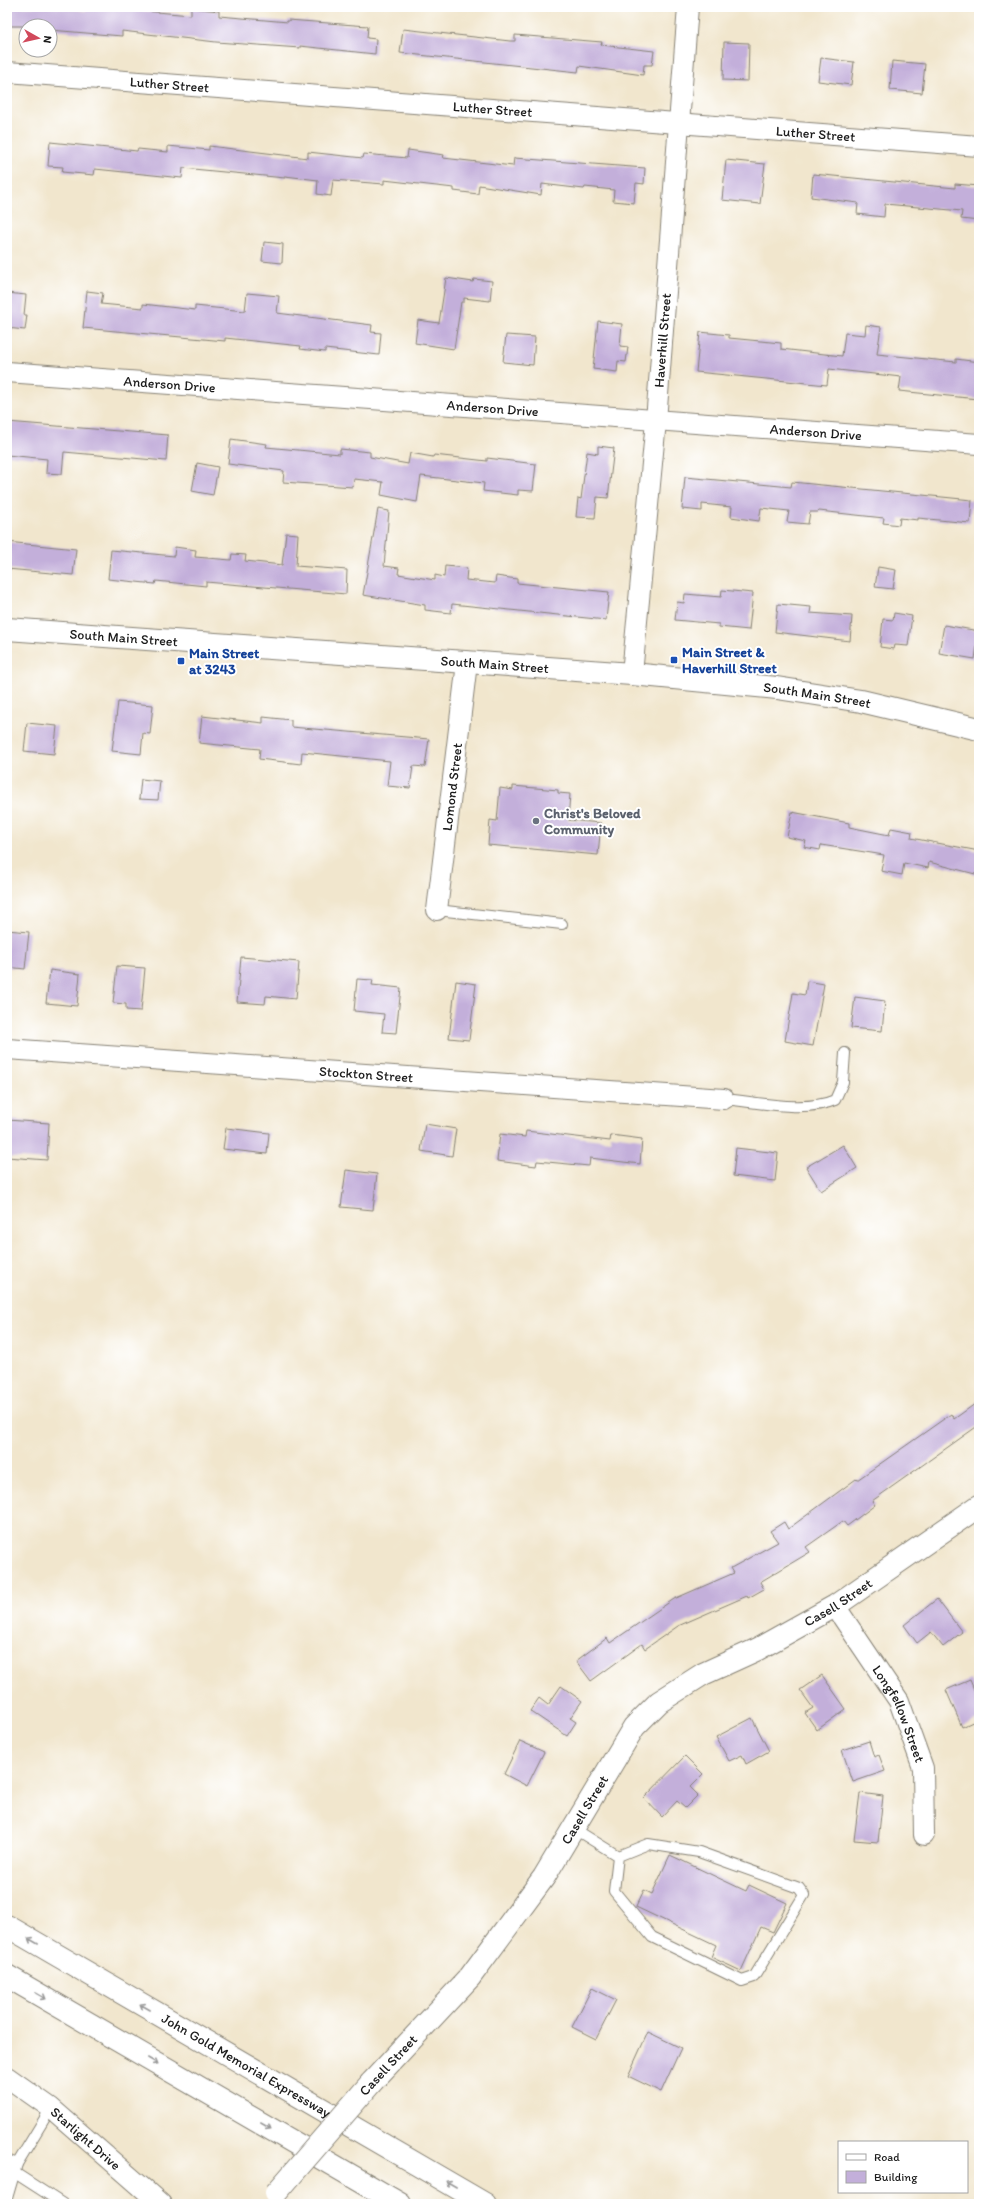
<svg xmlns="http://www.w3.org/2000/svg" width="986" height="2211" viewBox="0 0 986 2211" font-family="Itim,sans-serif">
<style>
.building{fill:#c3afda}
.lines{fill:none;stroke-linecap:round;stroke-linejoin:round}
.service-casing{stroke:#868174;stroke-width:12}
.minor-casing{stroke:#868174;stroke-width:22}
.tertiary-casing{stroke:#868174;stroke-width:24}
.primary-casing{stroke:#868174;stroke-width:24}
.motorway-casing{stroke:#868174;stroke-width:24}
.service{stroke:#fff;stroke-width:10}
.minor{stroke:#fff;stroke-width:20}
.tertiary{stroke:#fff;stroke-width:22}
.primary{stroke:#fff;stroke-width:22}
.motorway{stroke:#fff;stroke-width:22}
.tertiary-bridge-casing{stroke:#868174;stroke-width:24;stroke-linecap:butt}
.tertiary-bridge{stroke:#fff;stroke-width:22}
.oneway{stroke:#999}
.transit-dot{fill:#1a4fb4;stroke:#fff;stroke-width:1.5}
.worship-dot{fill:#6b7280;stroke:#fff;stroke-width:1.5}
.labels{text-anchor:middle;stroke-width:4;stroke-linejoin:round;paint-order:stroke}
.street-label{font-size:14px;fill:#1c1c1c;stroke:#fff}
.transit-label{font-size:14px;font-weight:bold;fill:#164399;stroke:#fff;text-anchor:start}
.worship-label{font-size:14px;font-weight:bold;fill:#5b616d;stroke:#fff;text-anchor:start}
</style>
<rect width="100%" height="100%" fill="#fff"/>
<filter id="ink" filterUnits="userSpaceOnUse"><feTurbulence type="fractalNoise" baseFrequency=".025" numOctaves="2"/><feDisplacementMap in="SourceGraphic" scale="8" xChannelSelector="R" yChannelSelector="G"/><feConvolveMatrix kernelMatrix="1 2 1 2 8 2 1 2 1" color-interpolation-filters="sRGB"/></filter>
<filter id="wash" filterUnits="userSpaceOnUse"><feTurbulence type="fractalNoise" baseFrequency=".012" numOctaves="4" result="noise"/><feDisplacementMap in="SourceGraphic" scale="16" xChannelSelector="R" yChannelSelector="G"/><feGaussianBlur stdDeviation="0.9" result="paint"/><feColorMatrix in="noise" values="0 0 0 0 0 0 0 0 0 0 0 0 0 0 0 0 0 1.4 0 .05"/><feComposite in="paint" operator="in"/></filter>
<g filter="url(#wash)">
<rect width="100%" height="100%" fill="#f1e6cd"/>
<g id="blocks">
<g class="building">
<polygon points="7,7 52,7 86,11 86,7 98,7 191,15 191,8 219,11 219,16 288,22 288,20 368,26 367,38 376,39 375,54 300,46 300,48 216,42 122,31 122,36 50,30 50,26 7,26"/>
<polygon points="403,29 510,41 515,41 515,35 602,42 601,45 654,51 652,65 644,65 643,75 579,66 578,72 400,53"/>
<polygon points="724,42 749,43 748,81 723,80"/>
<polygon points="821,58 854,62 851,85 818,81"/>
<polygon points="892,61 925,64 922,93 890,90"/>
<polygon points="50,142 137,151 138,149 168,152 168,146 209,150 209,146 308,158 308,152 363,158 364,154 407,158 408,150 444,155 443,158 513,166 514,158 645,168 644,184 636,183 634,203 613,201 614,190 585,187 584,189 542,184 541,195 479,185 478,194 454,191 454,188 384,180 384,184 333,180 331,196 317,194 318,180 285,176 285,178 183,168 182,178 95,169 94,175 62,172 63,167 48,166"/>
<polygon points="726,160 765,164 760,204 722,200"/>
<polygon points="813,174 955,188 955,184 979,186 979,221 961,219 962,211 885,204 884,217 857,214 858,203 811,197"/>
<polygon points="264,242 283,244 282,263 262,261"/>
<polygon points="446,278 473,282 474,279 492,281 490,301 464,298 464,302 461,302 454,349 415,343 418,320 439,323"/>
<polygon points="87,291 103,293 101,304 143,308 143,304 195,310 195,306 245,311 247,293 279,296 277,313 372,325 371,332 381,333 379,355 325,349 325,352 300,349 301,346 225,338 225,341 83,328"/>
<polygon points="7,293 26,295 24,315 27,315 25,330 7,328"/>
<polygon points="598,321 622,324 620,346 628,347 626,362 618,361 617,372 593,369"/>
<polygon points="866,325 881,327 877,354 956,362 956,359 979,362 978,399 899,391 901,377 829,369 827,385 696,372 700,332 729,335 729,338 781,343 781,349 842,356 845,333 865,335"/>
<polygon points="506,335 535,337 533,365 503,362"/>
<polygon points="7,422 168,435 166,461 64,452 62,474 46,473 47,459 7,455"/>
<polygon points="231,439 267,444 266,447 340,454 340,449 370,452 370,457 408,464 410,453 433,457 434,455 487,461 487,458 536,464 533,491 518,490 518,495 483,491 484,483 421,476 417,502 381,495 383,482 354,479 353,487 283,482 284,471 228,464"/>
<polygon points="598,446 614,448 608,498 597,497 595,518 576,517 578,498 581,499 587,452 598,454"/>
<polygon points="197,463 218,467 213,495 192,491"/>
<polygon points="685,477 791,487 792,482 972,500 970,523 918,518 918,520 900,518 899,525 883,523 884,518 819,511 818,512 810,512 808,524 787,522 789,511 761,508 759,521 731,517 732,507 702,504 702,511 682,509"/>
<polygon points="378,509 389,511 384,566 399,568 398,574 435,580 435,575 444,577 445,566 467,568 466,580 495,583 496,576 517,579 517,583 609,592 606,620 452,604 451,613 425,610 425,605 363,595"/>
<polygon points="286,533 298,534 296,566 347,570 346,594 206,582 206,586 156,581 155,584 108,579 111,550 174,556 175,547 196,550 195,557 231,560 232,554 246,555 245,561 282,565"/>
<polygon points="7,542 76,549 73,575 7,569"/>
<polygon points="878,567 896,570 893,589 875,587"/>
<polygon points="722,590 753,593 749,630 719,627 719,624 675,620 677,602 684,603 685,594 721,597"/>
<polygon points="778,604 811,607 810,613 852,616 850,641 775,632"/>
<polygon points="894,613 912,616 908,646 895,645 894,649 880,647 883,619 893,620"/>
<polygon points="944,625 979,631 975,659 939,653"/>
<polygon points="118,702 153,705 150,734 143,733 141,754 112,751"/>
<polygon points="202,716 263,723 263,717 291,720 291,727 429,739 425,767 413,766 410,788 387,786 390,761 302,752 301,764 259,759 260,749 199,743"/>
<polygon points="27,723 57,726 54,754 24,751"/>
<polygon points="141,779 160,781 158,800 139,799"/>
<polygon points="513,786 558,790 558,793 570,794 568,820 601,823 598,855 488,845 490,820 497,821 500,788 513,790"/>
<polygon points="792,812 849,823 849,827 889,835 891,828 912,832 911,838 979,851 979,875 929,862 928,868 904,863 902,875 881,871 884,855 821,845 820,850 804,847 806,841 787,837"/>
<polygon points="7,930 29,932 25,969 7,967"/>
<polygon points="241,957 299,962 296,999 266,996 265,1004 237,1002"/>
<polygon points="117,966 145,968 141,1011 126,1010 126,1004 113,1003"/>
<polygon points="50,970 80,974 77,1006 46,1003"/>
<polygon points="357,979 373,980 372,985 401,988 396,1033 382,1032 384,1014 354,1011"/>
<polygon points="456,981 476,984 469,1040 449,1038"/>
<polygon points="807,981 824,984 813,1046 785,1041 793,993 805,995"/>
<polygon points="855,997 885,1001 882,1031 851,1028"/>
<polygon points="7,1120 49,1123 47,1160 7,1157"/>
<polygon points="425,1124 456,1129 452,1156 421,1151"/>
<polygon points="226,1128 269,1133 267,1154 223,1149"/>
<polygon points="526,1131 610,1141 611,1135 642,1139 640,1164 590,1158 589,1166 537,1161 536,1166 497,1161 500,1134 525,1137"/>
<polygon points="843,1145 857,1168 821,1191 806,1167"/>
<polygon points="736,1148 778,1153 775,1181 733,1176"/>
<polygon points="346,1170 377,1174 373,1210 341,1207"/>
<polygon points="979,1401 979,1425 872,1501 875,1505 847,1526 843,1521 806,1547 810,1552 760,1582 764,1589 748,1598 747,1596 678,1626 645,1649 642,1644 591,1681 576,1661 607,1638 610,1643 674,1599 734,1573 731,1568 778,1542 770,1531 784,1522 788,1529 856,1479 857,1480 951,1414 954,1419"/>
<polygon points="937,1599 962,1632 943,1647 931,1632 917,1643 904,1625"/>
<polygon points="822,1675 846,1709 817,1730 805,1713 813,1708 800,1690"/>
<polygon points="970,1680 975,1692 979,1690 979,1719 962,1727 946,1690"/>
<polygon points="561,1686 582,1701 570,1718 576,1722 567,1736 530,1711 539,1698 548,1705"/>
<polygon points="752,1718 769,1751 746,1764 742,1755 729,1761 716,1737"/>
<polygon points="520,1741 544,1752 527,1786 504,1774"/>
<polygon points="869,1741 874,1757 879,1755 885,1771 853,1782 842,1750"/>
<polygon points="685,1756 703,1774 690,1787 698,1795 685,1808 677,1801 662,1817 644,1798"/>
<polygon points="860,1793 883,1796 878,1842 854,1840"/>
<polygon points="670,1855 746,1891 749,1885 787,1903 773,1932 761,1927 741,1971 711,1957 716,1945 636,1907 644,1890 652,1894"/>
<polygon points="592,1988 616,2000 596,2039 572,2027"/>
<polygon points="648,2032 681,2048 661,2092 628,2076"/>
</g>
</g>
</g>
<g filter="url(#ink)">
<use href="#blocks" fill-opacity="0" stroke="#868174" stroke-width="1"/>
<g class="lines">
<defs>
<g id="service">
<polyline points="437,910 562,924"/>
<path d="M724,1099C757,1102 805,1113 835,1100L843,1082L845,1053"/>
<polyline points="573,1828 618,1856 648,1844 699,1852 799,1888 804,1895 754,1977 742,1981 652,1937 614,1891 618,1856"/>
<polyline points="7,2160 17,2164"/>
<polyline points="15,2173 63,2204"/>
<polyline points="7,2198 17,2164 51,2108"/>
</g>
<g id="minor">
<path id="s1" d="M7,72L979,146"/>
<path id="s2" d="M7,372L979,444"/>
<path id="s3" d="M632,674L656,421L688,7"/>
<path id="s4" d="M437,910L467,663"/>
<path id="s5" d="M7,1049L724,1099"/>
<path id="s6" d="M835,1606L899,1701L923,1768L924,1835"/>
<path id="s7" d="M7,2077L51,2108L161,2204"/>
</g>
<g id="tertiary">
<path id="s8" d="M371,2083L470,1977L544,1877L634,1727L659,1702L703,1674L758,1649L835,1606L979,1506"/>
</g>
<g id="primary">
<path id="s9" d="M7,629L632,674L777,688L861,701L979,729"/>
</g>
<g id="motorway">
<path id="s10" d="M7,1926L485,2204"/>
<polyline points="7,1976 400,2204"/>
</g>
</defs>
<use href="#service" class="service-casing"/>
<use href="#minor" class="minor-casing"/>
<use href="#tertiary" class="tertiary-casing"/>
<use href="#primary" class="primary-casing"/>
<use href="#motorway" class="motorway-casing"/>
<use href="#service" class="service"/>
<use href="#minor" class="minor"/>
<use href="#tertiary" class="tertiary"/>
<use href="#primary" class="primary"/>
<use href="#motorway" class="motorway"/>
<defs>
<polyline id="tertiary-bridge" points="276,2193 371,2083"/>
</defs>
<use href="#tertiary-bridge" class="tertiary-bridge-casing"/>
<use href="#tertiary-bridge" class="tertiary-bridge"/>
</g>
<defs><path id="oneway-shaft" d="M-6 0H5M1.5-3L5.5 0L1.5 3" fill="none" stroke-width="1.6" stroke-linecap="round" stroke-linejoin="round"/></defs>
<g class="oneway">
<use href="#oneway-shaft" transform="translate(33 1941) rotate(-150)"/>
<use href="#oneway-shaft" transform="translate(41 1996) rotate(30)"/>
<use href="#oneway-shaft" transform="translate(145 2007) rotate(-150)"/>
<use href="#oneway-shaft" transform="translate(153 2061) rotate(30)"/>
<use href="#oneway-shaft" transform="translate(266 2126) rotate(30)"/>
<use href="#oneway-shaft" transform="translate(451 2184) rotate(-150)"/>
</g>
</g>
<g class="transit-dot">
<rect x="670" y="656" width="8" height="8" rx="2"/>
<rect x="177" y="657" width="8" height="8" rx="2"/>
</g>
<circle class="worship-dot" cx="536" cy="821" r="4"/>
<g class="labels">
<g class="street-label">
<text dy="5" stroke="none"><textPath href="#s1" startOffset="163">Luther Street</textPath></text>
<text dy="5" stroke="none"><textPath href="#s1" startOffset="487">Luther Street</textPath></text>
<text dy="5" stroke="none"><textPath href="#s1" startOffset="811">Luther Street</textPath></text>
<text dy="5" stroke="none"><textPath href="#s3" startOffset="335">Haverhill Street</textPath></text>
<text dy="5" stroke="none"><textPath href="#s2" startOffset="163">Anderson Drive</textPath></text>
<text dy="5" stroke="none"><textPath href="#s2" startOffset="487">Anderson Drive</textPath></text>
<text dy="5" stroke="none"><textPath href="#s2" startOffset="811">Anderson Drive</textPath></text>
<text dy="5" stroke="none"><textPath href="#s9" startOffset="117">South Main Street</textPath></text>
<text dy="5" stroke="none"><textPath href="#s9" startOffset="489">South Main Street</textPath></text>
<text dy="5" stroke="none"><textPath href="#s9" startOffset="813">South Main Street</textPath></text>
<text dy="5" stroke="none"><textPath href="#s4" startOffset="124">Lomond Street</textPath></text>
<text dy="5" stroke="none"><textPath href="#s5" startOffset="360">Stockton Street</textPath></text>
<text dy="5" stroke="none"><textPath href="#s8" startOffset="685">Casell Street</textPath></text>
<text dy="5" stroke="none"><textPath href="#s6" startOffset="126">Longfellow Street</textPath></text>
<text dy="5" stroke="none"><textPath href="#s8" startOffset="348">Casell Street</textPath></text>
<text dy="5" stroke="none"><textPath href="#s10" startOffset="277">John Gold Memorial Expressway</textPath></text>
<text transform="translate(388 2065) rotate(-47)" y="5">Casell Street</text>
<text dy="5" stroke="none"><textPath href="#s7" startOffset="100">Starlight Drive</textPath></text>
</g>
<g class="transit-label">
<text x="682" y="657">Main Street &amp;<tspan x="682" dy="16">Haverhill Street</tspan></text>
<text x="189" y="658">Main Street<tspan x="189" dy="16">at 3243</tspan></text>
</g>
<g class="worship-label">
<text x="544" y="818">Christ's Beloved<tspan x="544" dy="16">Community</tspan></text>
</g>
</g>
<rect width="986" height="2211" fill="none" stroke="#fff" stroke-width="24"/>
<rect x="838" y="2141" width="130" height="52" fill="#ffffff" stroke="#a4a4a4"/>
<rect x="846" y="2154" width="20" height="6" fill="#ffffff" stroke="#a4a4a4"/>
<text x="874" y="2161" font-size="12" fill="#1c1c1c">Road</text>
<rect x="846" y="2171" width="20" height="12" fill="#c3afda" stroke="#a4a4a4"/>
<text x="874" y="2181" font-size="12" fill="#1c1c1c">Building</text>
<g transform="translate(38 38) rotate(98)"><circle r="19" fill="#ffffff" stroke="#a4a4a4"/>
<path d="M0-3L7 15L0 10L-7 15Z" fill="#d1495b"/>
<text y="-6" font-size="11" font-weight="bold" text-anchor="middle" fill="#1c1c1c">N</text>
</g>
</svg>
